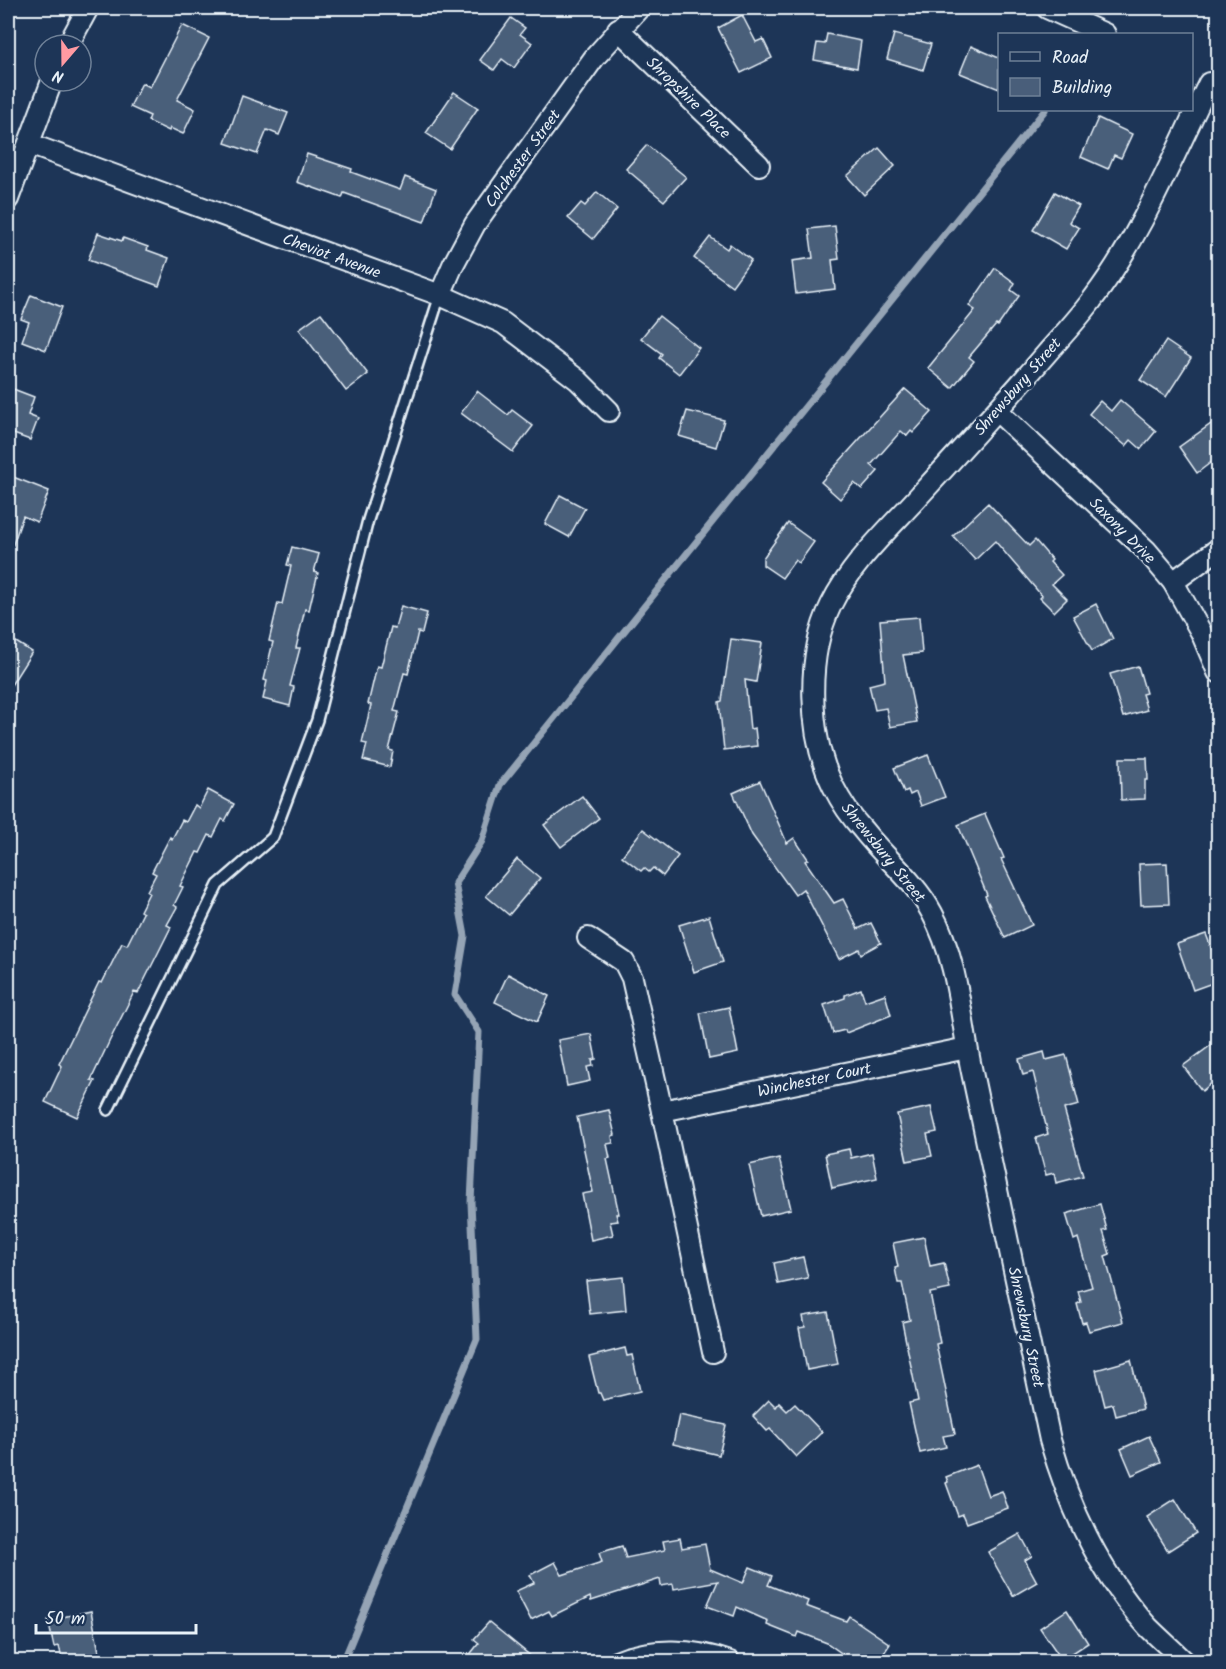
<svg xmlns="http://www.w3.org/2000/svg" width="1226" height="1669" viewBox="0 0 1226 1669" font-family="Kalam,sans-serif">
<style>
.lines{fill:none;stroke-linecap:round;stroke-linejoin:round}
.stream{stroke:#95a4b5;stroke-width:7}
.building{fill:#495e7a;stroke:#e8f1f8;stroke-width:1.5}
.lane-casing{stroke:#e8f1f8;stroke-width:14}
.street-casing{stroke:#e8f1f8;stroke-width:24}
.lane{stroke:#1d3557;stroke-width:9}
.street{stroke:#1d3557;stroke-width:20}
.labels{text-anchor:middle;stroke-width:6;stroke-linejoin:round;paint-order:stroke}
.street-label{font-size:16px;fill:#e8f1f8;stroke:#1d3557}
</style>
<rect width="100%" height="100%" fill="#1d3557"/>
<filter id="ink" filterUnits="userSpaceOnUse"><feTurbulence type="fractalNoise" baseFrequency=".0167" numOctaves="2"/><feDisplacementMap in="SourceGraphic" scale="12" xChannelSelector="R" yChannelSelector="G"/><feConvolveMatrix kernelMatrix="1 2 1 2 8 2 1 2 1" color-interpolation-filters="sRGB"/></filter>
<g filter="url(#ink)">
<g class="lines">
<polyline class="stream" points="343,1662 477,1339 471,1202 479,1032 455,995 465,936 455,883 482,841 500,785 1045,110"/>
</g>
<g class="building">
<polygon points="742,15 756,42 763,39 772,58 741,73 718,28"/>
<polygon points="511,18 525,28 520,34 532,43 514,68 502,59 494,70 480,60"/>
<polygon points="182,25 209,38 177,100 195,109 183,134 170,128 169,131 148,121 150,116 130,107 142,83 150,87"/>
<polygon points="827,34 861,41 857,68 814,60 817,43 825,44"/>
<polygon points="894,34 931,44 923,70 887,59"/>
<polygon points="971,46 999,58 999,89 960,73"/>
<polygon points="454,92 478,108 450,149 426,133"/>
<polygon points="242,96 288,113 279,135 267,130 257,154 225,143"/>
<polygon points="1098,118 1132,134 1121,158 1114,155 1108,169 1081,157"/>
<polygon points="647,145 686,177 664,201 626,169"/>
<polygon points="879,148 895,166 864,195 847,176"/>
<polygon points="307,154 352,169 351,172 400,190 405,177 436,189 424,222 344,193 342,198 297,182"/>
<polygon points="597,192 617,209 593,239 568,218 581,203 585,206"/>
<polygon points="1055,192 1079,206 1069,222 1079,228 1066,249 1033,230"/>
<polygon points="835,226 839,259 832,260 835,289 796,294 792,261 813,258 809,229"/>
<polygon points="98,233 122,241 123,238 148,247 147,250 169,258 159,286 88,260"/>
<polygon points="710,237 727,249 730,244 751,260 732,286 694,258"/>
<polygon points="995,268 1015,283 1011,290 1019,296 998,326 996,325 969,357 974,361 952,388 928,368 975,310 969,306"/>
<polygon points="31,295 62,307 46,350 22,341 29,322 21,319"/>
<polygon points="321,313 368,374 346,391 299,329"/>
<polygon points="659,316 699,348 679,374 659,358 662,354 641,338"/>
<polygon points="1166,341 1191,358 1166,397 1140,380"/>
<polygon points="8,387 34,397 28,415 38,419 30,440 8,432"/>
<polygon points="905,389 932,412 913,433 911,431 907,436 901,431 871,465 878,471 862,489 854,483 840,499 821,482"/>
<polygon points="477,391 508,415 512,410 533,426 513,452 461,413"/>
<polygon points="1120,400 1156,431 1141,449 1131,440 1126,446 1089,414 1100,401 1111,411"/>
<polygon points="687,411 724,420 716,447 679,436"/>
<polygon points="1218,419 1218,457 1197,473 1179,447"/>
<polygon points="8,475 49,491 37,522 23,516 10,553 8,552"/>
<polygon points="560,495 585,508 569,537 545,524"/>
<polygon points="988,503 1029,546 1035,540 1052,560 1050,562 1062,575 1052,584 1067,599 1054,612 1040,598 1042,596 995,541 975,560 953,536"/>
<polygon points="788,523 814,542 799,563 795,560 782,578 763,565 763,558"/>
<polygon points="292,547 319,554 314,572 318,573 313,593 309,610 305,609 296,648 300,648 290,686 294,687 290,706 263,699 267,681 264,680 273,642 269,641 278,603 282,604 286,587 291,566 287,565"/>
<polygon points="1096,604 1113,639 1092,651 1073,616"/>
<polygon points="401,606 427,613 422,633 418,632 408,674 404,673 394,711 399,712 389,750 393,751 390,767 363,760 367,744 362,743 371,705 368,704 377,666 381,667 391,627 395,628"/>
<polygon points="919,617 922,653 903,655 917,722 890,727 886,708 875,710 869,685 885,681 880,620"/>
<polygon points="8,637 32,652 8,690"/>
<polygon points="731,639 762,643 756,682 745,680 750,729 755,728 757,746 724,750 719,702 722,701"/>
<polygon points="1138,666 1146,693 1142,694 1147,710 1123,717 1110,674"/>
<polygon points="928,755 945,797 921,806 916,792 910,795 908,790 904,792 894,768"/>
<polygon points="1120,758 1147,758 1148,780 1145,780 1145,799 1121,800"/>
<polygon points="760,781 787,843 794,838 808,859 805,861 834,903 843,899 858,929 871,923 881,943 861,954 859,949 839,959 803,889 795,895 752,835 733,793"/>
<polygon points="208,790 234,804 225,821 222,819 213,837 209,835 200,853 197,852 180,886 183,887 174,905 177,907 167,925 171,927 138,993 134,992 110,1040 91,1080 95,1081 77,1117 45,1102 62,1066 59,1064 99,982 102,983 122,943 127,945 143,913 140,911 149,893 147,891 156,874 152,872 170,837 172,839 182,820 186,822 195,805 199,808"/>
<polygon points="582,796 599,818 561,847 544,825"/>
<polygon points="985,814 1004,858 1001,859 1032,925 1005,938 985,896 987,895 958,825"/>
<polygon points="643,829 678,856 663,876 653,868 649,872 644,868 641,871 622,856"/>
<polygon points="517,859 540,878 509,915 486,896"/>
<polygon points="1167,863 1169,904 1141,905 1139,864"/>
<polygon points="709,916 723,962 694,972 679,925"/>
<polygon points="1206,934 1214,955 1218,954 1218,981 1193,990 1177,944"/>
<polygon points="508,974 549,996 537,1022 495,1002"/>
<polygon points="861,989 865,1001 885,994 891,1015 846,1033 845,1030 833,1033 824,1005 845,998 845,995"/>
<polygon points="729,1007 738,1053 709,1059 700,1013"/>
<polygon points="591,1034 596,1059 592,1060 593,1066 587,1067 590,1081 567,1086 558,1040"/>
<polygon points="1218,1040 1218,1078 1202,1091 1183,1066"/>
<polygon points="1044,1052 1046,1060 1066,1055 1079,1105 1064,1109 1083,1176 1056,1183 1054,1173 1046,1175 1036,1138 1048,1134 1033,1072 1023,1075 1019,1059"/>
<polygon points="931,1107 937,1132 927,1134 932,1156 907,1161 897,1114"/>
<polygon points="609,1110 615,1135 612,1136 613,1143 607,1144 610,1158 607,1159 619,1214 616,1214 618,1221 610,1222 613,1235 591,1240 582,1194 593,1192 577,1117"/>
<polygon points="849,1149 851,1158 872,1153 877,1178 832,1188 825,1154"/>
<polygon points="779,1158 791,1209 761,1216 749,1165"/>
<polygon points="1100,1204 1107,1230 1103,1231 1110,1254 1105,1256 1123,1322 1089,1331 1086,1322 1082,1323 1077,1304 1081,1302 1078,1291 1092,1287 1078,1238 1074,1240 1066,1214"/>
<polygon points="924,1237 930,1266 944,1263 950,1289 930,1293 940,1343 936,1344 955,1434 943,1436 946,1447 920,1453 909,1403 918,1401 902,1322 910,1320 902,1283 898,1283 895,1268 898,1267 893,1243"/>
<polygon points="803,1257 808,1278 778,1284 774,1263"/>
<polygon points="623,1277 626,1310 590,1314 586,1281"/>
<polygon points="828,1312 838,1364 807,1370 799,1328 805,1327 803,1316"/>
<polygon points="625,1348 627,1356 632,1355 640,1391 603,1400 600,1393 598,1393 589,1357"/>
<polygon points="1131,1360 1143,1409 1116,1416 1113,1404 1105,1406 1096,1370"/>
<polygon points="769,1400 776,1407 779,1403 787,1411 795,1404 822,1432 796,1457 770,1429 767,1431 753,1416"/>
<polygon points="679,1415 726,1425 719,1455 673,1444"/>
<polygon points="1149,1436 1161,1462 1132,1475 1121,1449"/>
<polygon points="977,1465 988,1496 1002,1491 1008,1508 967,1523 963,1514 958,1516 946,1483 948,1482 946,1477"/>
<polygon points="1175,1499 1196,1533 1168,1551 1147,1517"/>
<polygon points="1020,1534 1032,1556 1025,1560 1037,1582 1013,1596 988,1552"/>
<polygon points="680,1538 682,1548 705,1544 710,1569 743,1583 750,1567 772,1576 768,1585 808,1601 806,1606 846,1621 849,1616 890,1644 878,1662 854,1662 827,1643 799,1632 797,1637 767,1625 768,1621 737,1607 734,1616 707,1606 718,1581 674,1589 673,1584 661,1586 660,1579 591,1601 590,1597 552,1616 549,1611 531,1620 516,1591 534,1583 530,1575 555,1562 562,1575 602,1562 599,1553 622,1546 626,1558 665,1550 663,1541"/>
<polygon points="1067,1610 1088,1643 1062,1660 1040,1628"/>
<polygon points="91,1611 101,1662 63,1662 59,1646 54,1647 48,1620"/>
<polygon points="489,1622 538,1662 464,1662 479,1643 474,1639"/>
</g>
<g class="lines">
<defs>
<polyline id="lane" points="108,1110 218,885 273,837 317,720 368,520 440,295"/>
<g id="street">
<polyline points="1047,8 1105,34"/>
<polyline points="618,29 759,165"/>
<polyline points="68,45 88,8"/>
<polyline points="29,144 440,295 503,323 578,380 609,411"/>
<polyline points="8,199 52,81"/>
<polyline points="440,295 453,265 475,224 594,58 639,8"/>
<polyline points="997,411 1146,550 1173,582 1201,632 1218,672"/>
<polyline points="1173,582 1218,549"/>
<polyline points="588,938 624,962 632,978 662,1111 713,1352"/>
<polyline points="662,1111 967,1048"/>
<path d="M616,1662C651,1647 694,1649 730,1662"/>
<path d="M1185,1662C1173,1650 1160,1639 1148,1627C1100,1574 1070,1509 1050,1440C1025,1319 999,1198 973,1077C961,1024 959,962 932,913C915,881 885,858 863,830C851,817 841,802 833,786C808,735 806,656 831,605C851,564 887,531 918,497C961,450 1005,402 1047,353C1062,336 1078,319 1092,300C1140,238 1174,154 1209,83"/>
</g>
</defs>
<use href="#lane" class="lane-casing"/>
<use href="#street" class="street-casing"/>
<use href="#lane" class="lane"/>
<use href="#street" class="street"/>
</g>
</g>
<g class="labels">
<g class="street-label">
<text transform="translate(689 97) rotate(44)" y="6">Shropshire Place</text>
<text transform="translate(522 158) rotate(-54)" y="6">Colchester Street</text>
<text transform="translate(332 255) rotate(20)" y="6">Cheviot Avenue</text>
<text transform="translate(1017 386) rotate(-49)" y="6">Shrewsbury Street</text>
<text transform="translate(1123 530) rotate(45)" y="6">Saxony Drive</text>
<text transform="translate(884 852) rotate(51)" y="6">Shrewsbury Street</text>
<text transform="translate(814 1079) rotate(-12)" y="6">Winchester Court</text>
<text transform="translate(1027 1327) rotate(78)" y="6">Shrewsbury Street</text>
</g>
</g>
<rect width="1226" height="1669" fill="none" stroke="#1d3557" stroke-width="30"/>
<rect x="15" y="15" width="1196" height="1639" fill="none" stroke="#e8f1f8" stroke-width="2" filter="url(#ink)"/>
<rect x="998" y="33" width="195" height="78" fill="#1d3557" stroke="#6e8097" stroke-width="1.5"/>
<rect x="1010" y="52" width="30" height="9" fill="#1d3557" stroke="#6e8097" stroke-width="1.5"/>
<text x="1052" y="63" font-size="18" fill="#e8f1f8">Road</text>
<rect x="1010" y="78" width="30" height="18" fill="#495e7a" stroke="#6e8097" stroke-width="1.5"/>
<text x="1052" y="93" font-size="18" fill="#e8f1f8">Building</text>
<g transform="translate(63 63) rotate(200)"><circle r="28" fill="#1d3557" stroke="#6e8097" stroke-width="1.5"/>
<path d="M0-4.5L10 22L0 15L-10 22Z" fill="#ff9aa2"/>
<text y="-9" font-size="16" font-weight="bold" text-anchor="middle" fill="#e8f1f8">N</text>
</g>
<path d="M36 1624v9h160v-9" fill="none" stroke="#e8f1f8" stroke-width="3"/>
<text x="45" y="1624" font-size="18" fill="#e8f1f8" stroke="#1d3557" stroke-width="4.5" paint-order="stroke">50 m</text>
</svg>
